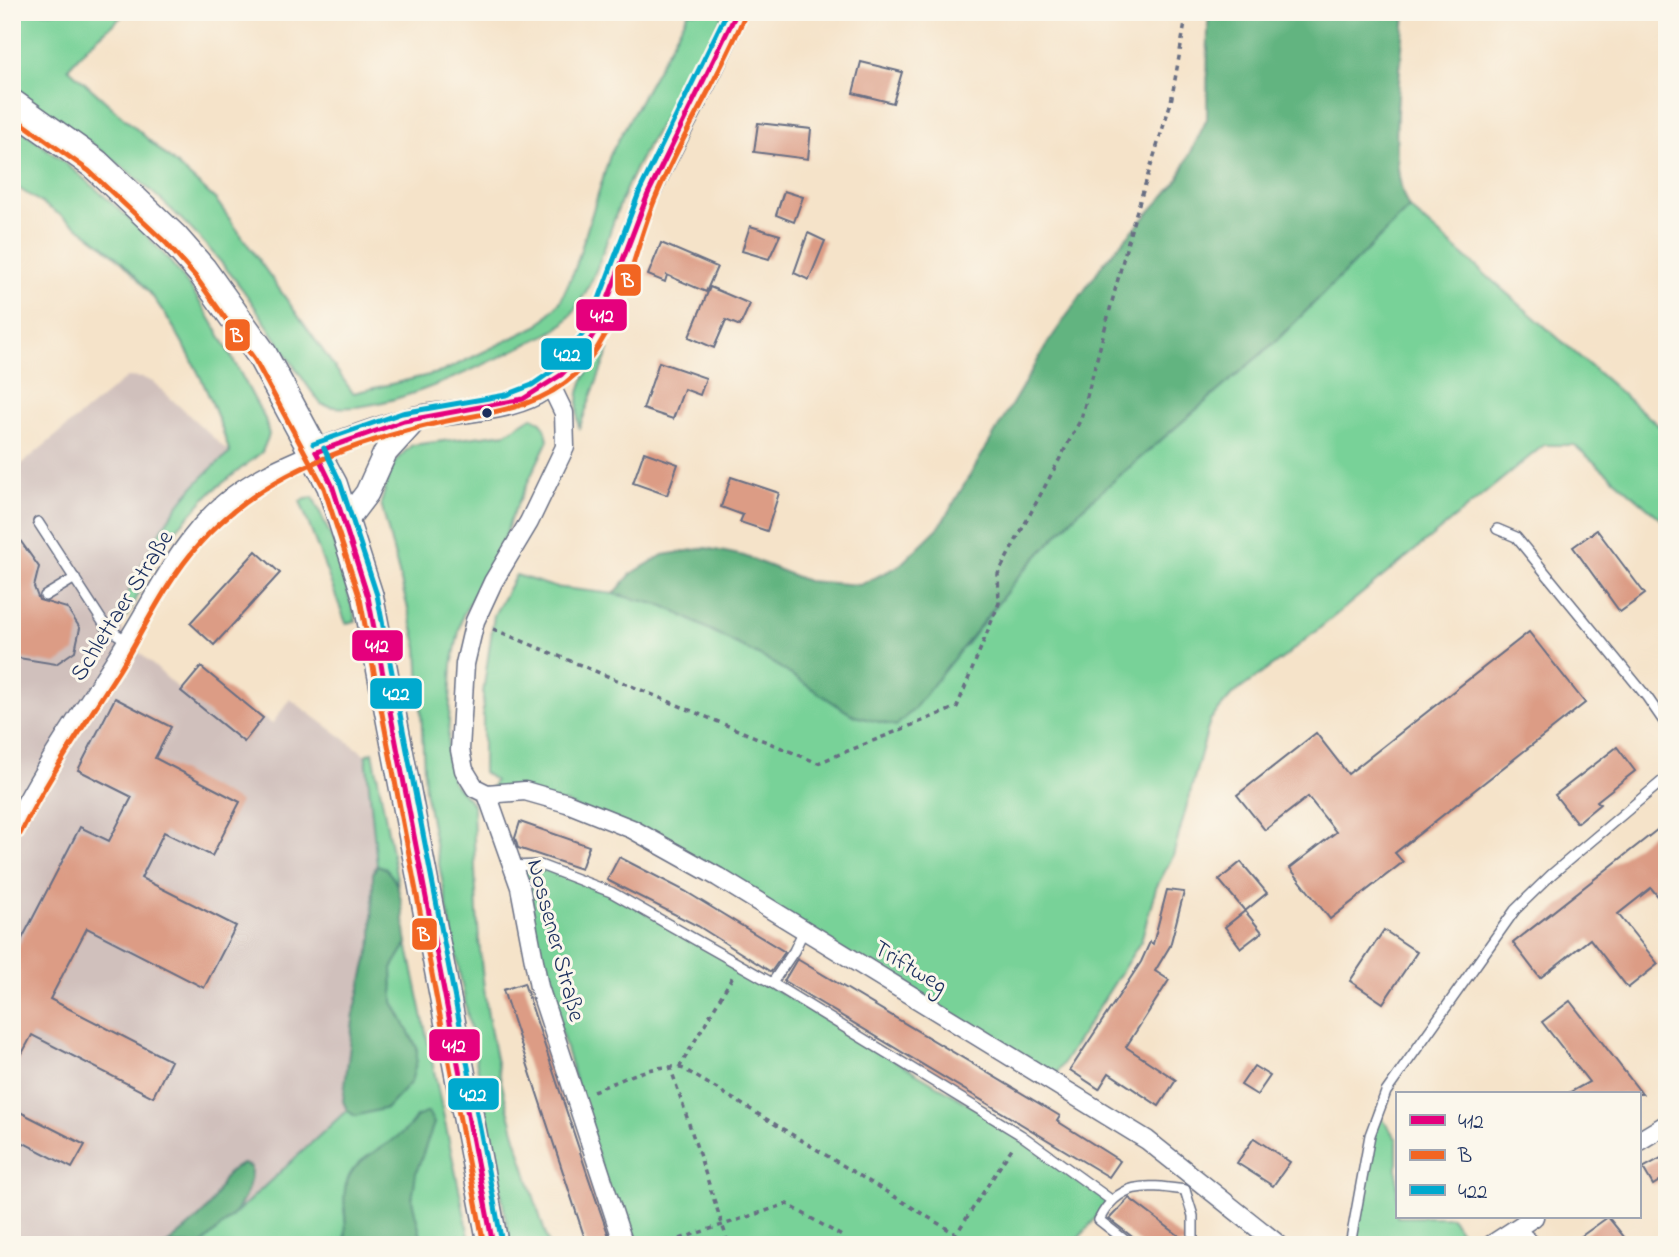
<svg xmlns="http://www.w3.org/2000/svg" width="1679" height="1257" viewBox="0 0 1679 1257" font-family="'Indie Flower',sans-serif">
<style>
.industrial{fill:#d0c0bc}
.green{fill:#78d298;stroke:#4a807b;stroke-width:2}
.forest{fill:#62b480;stroke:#3e726f;stroke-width:2}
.building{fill:#dc9c85}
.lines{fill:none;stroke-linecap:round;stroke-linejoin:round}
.service-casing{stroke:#676e83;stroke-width:12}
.minor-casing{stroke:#676e83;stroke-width:21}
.tertiary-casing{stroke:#676e83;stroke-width:26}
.primary-casing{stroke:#676e83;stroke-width:33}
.path{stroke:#676e83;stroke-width:3.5;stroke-dasharray:5 5;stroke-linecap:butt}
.service{stroke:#fff;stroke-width:9}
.minor{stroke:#fff;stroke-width:18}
.tertiary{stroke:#fff;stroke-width:23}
.primary{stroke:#fff;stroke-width:30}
.bus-1-casing{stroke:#fbf7ec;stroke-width:10}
.bus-2-casing{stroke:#fbf7ec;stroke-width:10}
.bus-3-casing{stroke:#fbf7ec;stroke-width:10}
.bus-1{stroke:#e5007d;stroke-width:5}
.bus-2{stroke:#f26522;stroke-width:5}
.bus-3{stroke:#00a9ce;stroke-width:5}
.bus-dot{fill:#1b2f5e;stroke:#fbf7ec;stroke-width:2.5}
.labels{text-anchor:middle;stroke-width:6;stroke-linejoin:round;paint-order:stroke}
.street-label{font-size:24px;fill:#1b2f5e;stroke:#fbf7ec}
.line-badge{stroke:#fbf7ec;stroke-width:2.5}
.badge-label{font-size:19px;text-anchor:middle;font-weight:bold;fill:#fff}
</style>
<rect width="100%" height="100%" fill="#fbf7ec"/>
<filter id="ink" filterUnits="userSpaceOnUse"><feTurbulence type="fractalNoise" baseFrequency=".0143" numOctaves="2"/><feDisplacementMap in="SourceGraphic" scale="14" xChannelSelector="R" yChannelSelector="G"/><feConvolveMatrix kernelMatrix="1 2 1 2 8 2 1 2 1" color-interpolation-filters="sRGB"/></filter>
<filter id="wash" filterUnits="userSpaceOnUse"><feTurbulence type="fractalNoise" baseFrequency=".00686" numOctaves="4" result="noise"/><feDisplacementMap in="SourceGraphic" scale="28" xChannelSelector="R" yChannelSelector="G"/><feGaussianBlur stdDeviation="1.57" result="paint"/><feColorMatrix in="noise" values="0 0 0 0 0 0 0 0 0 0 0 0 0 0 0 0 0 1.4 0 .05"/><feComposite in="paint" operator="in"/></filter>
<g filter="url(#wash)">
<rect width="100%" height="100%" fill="#f5e3c9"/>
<polygon class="industrial" points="127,377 143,378 153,382 230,453 197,482 170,516 117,617 127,641 181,691 243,742 263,718 272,724 290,699 366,755 377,865 373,873 372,940 354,1013 343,1101 347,1110 201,1245 12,1245 12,830 29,795 12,782 12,472"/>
<g class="green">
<path d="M12,12H127L89,45L68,68L216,200L353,393L442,372L539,325L560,302L575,269L610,155L689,12H724C696,74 653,127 626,189C606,234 598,287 564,323C555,333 538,338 527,344C482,366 369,422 321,404C293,368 270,327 243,290C178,203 101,147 12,88Z"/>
<path d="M12,123C68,163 153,232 191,289C219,329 241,376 265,419L269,435L262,452L209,494L161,546L127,617H117C146,554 173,496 230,453C211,390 173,313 126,266C93,233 50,209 12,184Z"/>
<polygon points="1409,208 1667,433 1667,524 1574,445 1544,445 1283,658 1232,695 1210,720 1173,856 1156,888 1141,941 1052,1081 718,877 567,803 487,794 495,781 483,772 483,693 494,615 516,575 554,587 614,594 664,606 770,661 854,716 966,645 1020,575 1082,508 1276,341"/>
<path d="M606,348L609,349L579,429C574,391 581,376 606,348Z"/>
<path d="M532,417C543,421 546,428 548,440L510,520L506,535L462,617L452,665L447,760L452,781L473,804C475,880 477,957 491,1033C504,1106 527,1175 549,1245H511L425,790L418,648L381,503L390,473L397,459L412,445L506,433Z"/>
<polygon points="313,497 334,543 356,621 346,623 300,501"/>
<polygon points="373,752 398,884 385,868 377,865 366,755"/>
<polygon points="540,865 611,892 1021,1135 1111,1200 1073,1245 624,1245 512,866"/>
<polygon points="407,943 471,1245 423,1245 412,1201 415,1173 434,1123 416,1117 408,1131 388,1145 344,1209 347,1234 344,1245 201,1245 347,1110 355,1116 417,1048 393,1002 392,968"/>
<polygon points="1377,1111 1397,1140 1397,1217 1451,1217 1470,1245 1350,1245"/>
</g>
<g class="forest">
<path d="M1211,12H1405C1402,63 1385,166 1409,208L1276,341L1082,508L1020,575L913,710L896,726L854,716L770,661L664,606L614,594L631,574L663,555L706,548L744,556L807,581L860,585L899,566L940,526L1048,343L1104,262L1176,183L1207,119L1208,23Z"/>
<path d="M377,865C405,874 402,918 407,943L392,968L393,1002L417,1048V1060L411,1082L387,1108L355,1116L347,1110L343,1101L354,1013L372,940L373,873Z"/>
<path d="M428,1112L434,1123L416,1173L412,1200L423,1245H344C350,1224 339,1200 348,1179C360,1150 399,1146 416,1117Z"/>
<path d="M243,1164L251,1167C252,1204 226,1222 201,1245H166C180,1234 195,1223 207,1209C221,1192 220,1172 243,1164Z"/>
</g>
<g id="blocks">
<g class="building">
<polygon points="861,62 902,72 893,103 853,93"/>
<polygon points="758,123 811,129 808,159 754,152"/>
<polygon points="784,191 803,197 794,222 776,215"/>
<polygon points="750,226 780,235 769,259 742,251"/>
<polygon points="808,233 825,241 809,280 794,273"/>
<polygon points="661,243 717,267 706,292 667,275 665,282 648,275"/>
<polygon points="710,287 750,304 740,326 726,320 714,348 689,337"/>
<polygon points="659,362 706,378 700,395 684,389 673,419 643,409"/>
<polygon points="644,452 678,464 667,495 633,483"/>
<polygon points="731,477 779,493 767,531 740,522 743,515 721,507"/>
<polygon points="12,529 39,567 34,587 39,600 67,608 80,628 75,651 56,664 12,657"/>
<polygon points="1597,530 1645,594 1620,612 1573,547"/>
<polygon points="256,551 280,573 214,645 190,623"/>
<polygon points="1529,632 1585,703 1395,853 1403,862 1330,919 1290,868 1336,832 1308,797 1265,830 1237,795 1316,733 1348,774"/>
<polygon points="201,667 263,718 244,742 181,691"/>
<polygon points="115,698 171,727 155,758 240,802 212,856 164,832 141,878 236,926 204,988 87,928 50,999 171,1061 153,1097 32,1035 12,1072 12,958 80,827 109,841 132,797 78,770"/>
<polygon points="1617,747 1635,771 1597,801 1600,804 1577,823 1555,795"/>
<polygon points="520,822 589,846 581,869 518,848 515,838"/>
<polygon points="1667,822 1667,907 1651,888 1618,914 1658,964 1628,988 1590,939 1540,978 1513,943"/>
<polygon points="619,857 685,891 785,952 771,972 698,926 607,880"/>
<polygon points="1241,862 1267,893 1245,911 1219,880"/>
<polygon points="1167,890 1184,892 1170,946 1155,971 1169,980 1126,1047 1176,1080 1159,1106 1109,1073 1099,1089 1070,1070 1141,962 1150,942 1153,944"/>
<polygon points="1245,911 1262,932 1241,948 1225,927"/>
<polygon points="1384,930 1417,952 1383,1003 1350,981"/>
<polygon points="797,959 1060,1116 1057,1121 1120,1161 1109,1177 784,981"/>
<polygon points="524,983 589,1179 612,1245 587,1245 503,990"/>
<polygon points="1570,1001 1642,1094 1567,1094 1589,1082 1542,1022"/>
<polygon points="1254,1066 1270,1076 1257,1095 1241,1085"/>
<polygon points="12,1108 85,1145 72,1168 12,1137"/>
<polygon points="1254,1138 1290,1162 1273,1186 1237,1163"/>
<polygon points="1661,1158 1667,1168 1667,1176 1653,1185 1643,1168"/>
<polygon points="1129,1198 1186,1241 1186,1245 1143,1245 1109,1219"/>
<polygon points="1608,1217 1625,1238 1615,1245 1569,1245"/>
</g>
</g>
</g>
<g filter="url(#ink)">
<use href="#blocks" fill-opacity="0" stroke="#676e83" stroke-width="2"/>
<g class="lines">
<defs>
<g id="service">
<polyline points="1146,14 1147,12"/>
<polyline points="38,522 106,627 127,641"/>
<polyline points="1497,529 1516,537 1647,697 1667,726"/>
<polyline points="45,596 75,578"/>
<polyline points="512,866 540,865 611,892 772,983 1021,1135 1111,1200"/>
<polyline points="772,983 794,951 804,930"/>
<polyline points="1185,1190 1193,1216 1193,1245"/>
<path d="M1131,1245L1099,1220C1119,1180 1147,1185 1185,1190"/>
<polyline points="1350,1245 1370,1135 1386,1092 1515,910 1552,874 1667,777"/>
</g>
<g id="minor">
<polyline points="550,384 564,413 565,447 529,522 493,582 475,621 465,664 460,750 464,770 475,788 487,794 520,887 539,987 624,1245"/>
<polyline points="487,794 525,791 567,803 632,829 718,877 1147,1140 1279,1245"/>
<path d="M12,830C44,764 88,705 126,643C157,594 179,543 223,504C250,480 283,466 316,452"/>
<polyline points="1639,1141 1667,1124"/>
<polyline points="1515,1230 1532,1245"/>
<polyline points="1491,1245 1534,1217"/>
</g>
<g id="tertiary">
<path d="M316,452C349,439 383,426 417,418C455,410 502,411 536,393C611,351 617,264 648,194C676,132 712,75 737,12"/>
<polyline points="345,522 367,493 385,453 416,419"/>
</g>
<polyline id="primary" points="12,105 95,164 173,238 202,271 262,355 332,485 368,597 493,1245"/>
</defs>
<use href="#service" class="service-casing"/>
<use href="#minor" class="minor-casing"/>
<use href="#tertiary" class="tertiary-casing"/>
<use href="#primary" class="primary-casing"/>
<g class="path">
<polyline points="493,629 818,763 957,707 999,603 998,574 1081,419 1132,226 1171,102 1187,12"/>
<polyline points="670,1066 729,1245"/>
<polyline points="679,1068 733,976"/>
<path d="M593,1091C619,1082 657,1060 684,1069L974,1245"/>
<polyline points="661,1245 787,1204 845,1238"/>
<polyline points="949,1245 1014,1145"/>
</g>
<use href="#service" class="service"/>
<use href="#minor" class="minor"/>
<use href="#tertiary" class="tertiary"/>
<use href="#primary" class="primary"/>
<defs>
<g id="bus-1">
<polyline points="316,452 332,485 368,597 493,1245"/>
<polyline points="316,452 404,421 523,399 561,375 581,354 596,330 648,194 737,12"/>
</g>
<g id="bus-2">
<polyline points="12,116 89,171 167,244 195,276 255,360 324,488 360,599 484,1245"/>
<path d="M20,834C49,776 85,724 120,669C139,638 155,604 176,574C224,503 294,465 375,440C397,433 420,427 442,422C491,412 539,409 577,373C624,326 631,257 655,199C681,136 719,78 745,15"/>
</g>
<g id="bus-3">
<polyline points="313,444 402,413 506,395 532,385 555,369 589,326 640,190 727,12"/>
<polyline points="324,448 340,482 377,595 502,1243"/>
</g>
</defs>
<use href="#bus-1" class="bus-1-casing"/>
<use href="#bus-2" class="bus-2-casing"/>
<use href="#bus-3" class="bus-3-casing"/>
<use href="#bus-1" class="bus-1"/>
<use href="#bus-2" class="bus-2"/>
<use href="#bus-3" class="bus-3"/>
</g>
</g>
<circle class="bus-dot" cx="487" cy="413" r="6"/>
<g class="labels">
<g class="street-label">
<text transform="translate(121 605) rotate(-58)" y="8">Schlettaer Straße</text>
<text transform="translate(557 940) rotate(75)" y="8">Nossener Straße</text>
<text transform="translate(911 966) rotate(31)" y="8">Triftweg</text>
</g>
</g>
<g class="line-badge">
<rect x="614" y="263" width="28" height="34" rx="7" fill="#f26522"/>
<rect x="575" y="298" width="53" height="34" rx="7" fill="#e5007d"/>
<rect x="224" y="318" width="27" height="34" rx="7" fill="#f26522"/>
<rect x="540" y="337" width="53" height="34" rx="7" fill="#00a9ce"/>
<rect x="351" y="629" width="53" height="33" rx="7" fill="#e5007d"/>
<rect x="369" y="677" width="54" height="33" rx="7" fill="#00a9ce"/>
<rect x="411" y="917" width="27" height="34" rx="7" fill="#f26522"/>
<rect x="428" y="1028" width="53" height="34" rx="7" fill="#e5007d"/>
<rect x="447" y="1077" width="53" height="34" rx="7" fill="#00a9ce"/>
</g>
<g class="badge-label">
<text x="628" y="287">B</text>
<text x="602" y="322">412</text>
<text x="237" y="342">B</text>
<text x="567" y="361">422</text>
<text x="377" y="652">412</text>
<text x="396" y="700">422</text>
<text x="424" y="941">B</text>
<text x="454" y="1052">412</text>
<text x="473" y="1101">422</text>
</g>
<rect width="1679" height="1257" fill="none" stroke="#fbf7ec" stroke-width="42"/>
<rect x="1396" y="1092" width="245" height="126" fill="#fbf7ec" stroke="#a1a7b3" stroke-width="2"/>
<rect x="1410" y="1115" width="35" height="10" fill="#e5007d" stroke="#a1a7b3" stroke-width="2"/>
<text x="1458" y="1128" font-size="21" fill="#1b2f5e">412</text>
<rect x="1410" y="1150" width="35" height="10" fill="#f26522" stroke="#a1a7b3" stroke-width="2"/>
<text x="1458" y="1162" font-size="21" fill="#1b2f5e">B</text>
<rect x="1410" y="1185" width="35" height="10" fill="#00a9ce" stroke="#a1a7b3" stroke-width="2"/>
<text x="1458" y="1198" font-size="21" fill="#1b2f5e">422</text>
</svg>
